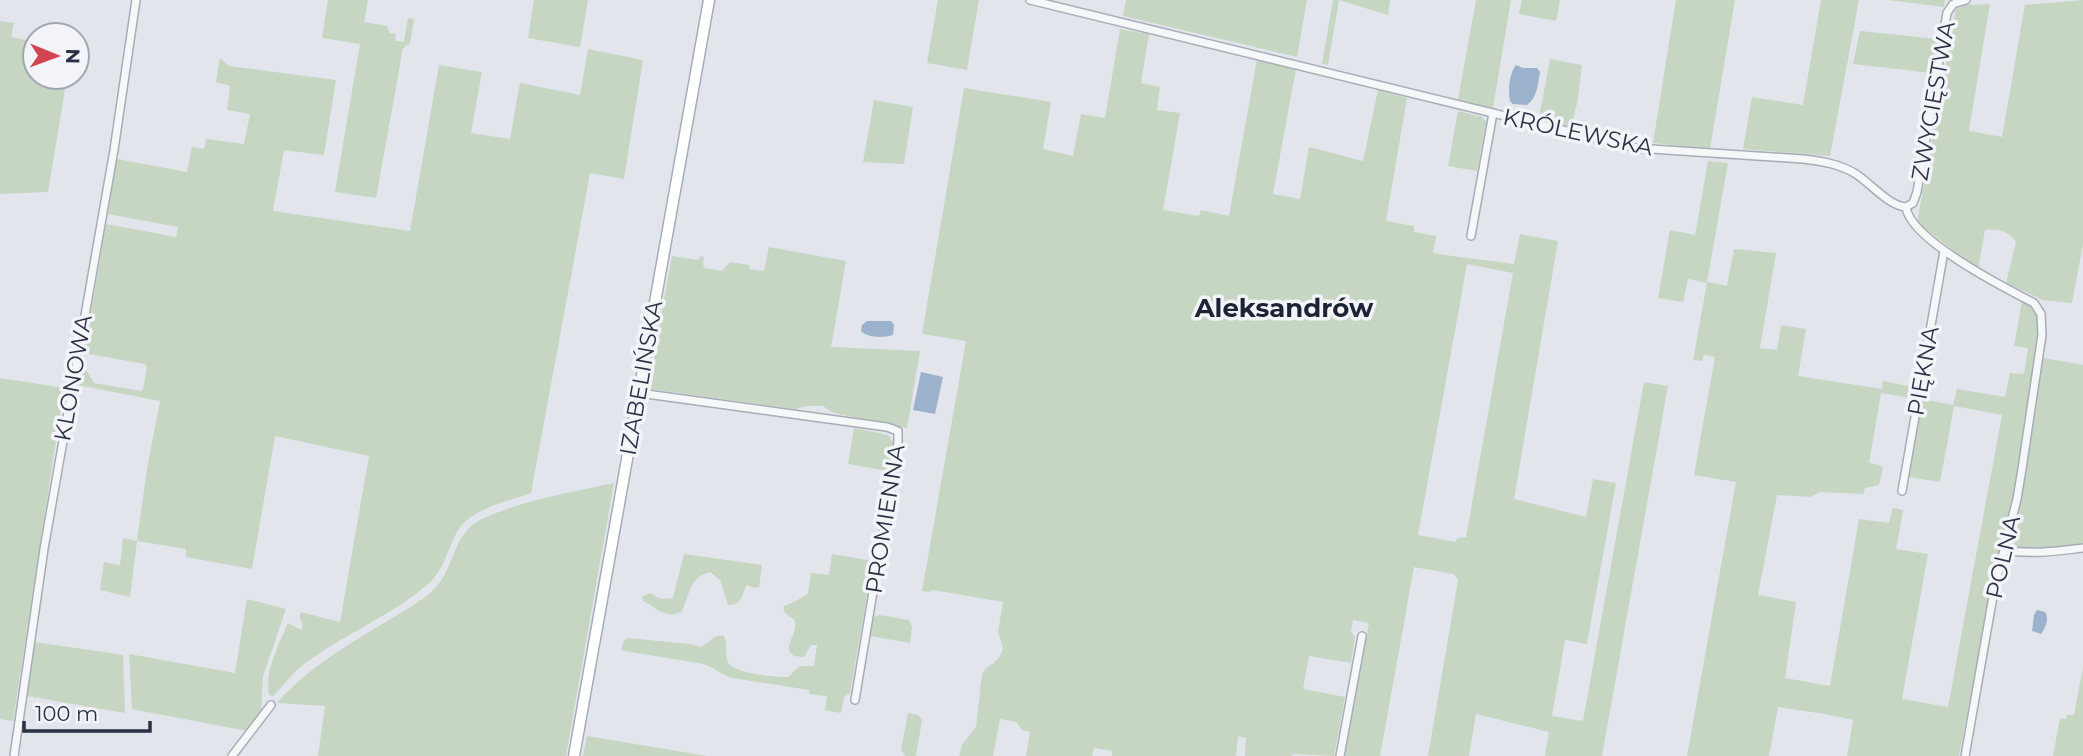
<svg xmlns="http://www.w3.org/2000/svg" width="2083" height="756" viewBox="0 0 2083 756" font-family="Montserrat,sans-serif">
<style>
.green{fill:#c7d5c3;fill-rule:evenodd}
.water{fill:#9cb1cc}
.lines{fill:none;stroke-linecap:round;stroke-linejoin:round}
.street-casing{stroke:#a7acb6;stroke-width:10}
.secondary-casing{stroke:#a7acb6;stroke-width:13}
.street{stroke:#f5f7f9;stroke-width:7}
.secondary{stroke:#fff;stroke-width:10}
.labels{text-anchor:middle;stroke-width:7;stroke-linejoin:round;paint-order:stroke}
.street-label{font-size:23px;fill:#293244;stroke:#f2f4f8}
.quarter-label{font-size:26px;font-weight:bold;fill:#1b2335;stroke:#f2f4f8}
</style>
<rect width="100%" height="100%" fill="#e2e5eb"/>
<g class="green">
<polygon points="328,0 368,0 364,22 387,26 390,33 396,34 395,41 404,42 408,18 414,19 410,43 403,48 376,198 335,192 360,44 322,38"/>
<polygon points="534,0 588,0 580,47 528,38"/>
<polygon points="938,0 979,0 967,70 927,63"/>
<polygon points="1126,0 1307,0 1297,57 1123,16"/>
<polygon points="1333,0 1390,0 1388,15 1339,0 1328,65 1322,64"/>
<polygon points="1476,0 1511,0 1493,108 1458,100"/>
<polygon points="1522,0 1560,0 1556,21 1519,14"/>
<polygon points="1676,0 1735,0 1710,149 1653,143"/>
<polygon points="1821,0 1859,0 1830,156 1743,149 1752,97 1803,105"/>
<polygon points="1888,0 1945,0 1944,7"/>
<path d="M2083,0V244L2072,303L2043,300L2006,283L2016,242C2010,231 1997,228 1985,230L1978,269L1917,223L1956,9L1965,5L1990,4L1969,131L2002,137L2025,5Z"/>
<polygon points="0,21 14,23 11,37 35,42 35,77 67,77 48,192 0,194"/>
<path d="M1120,29L1149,34L1141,83L1160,87L1157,110L1180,113L1163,210L1199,216L1201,210L1229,216L1257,59L1296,69L1273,194L1300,199L1309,147L1363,161L1378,90L1407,98L1386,221L1414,226V232L1436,236L1433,253C1460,258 1487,260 1514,264L1520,234L1558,241L1514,499L1586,517L1593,479L1616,483L1587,644L1565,640L1552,716L1583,721L1644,382L1668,386L1602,756H1545L1549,732L1476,714L1469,756H1428L1458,580L1454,574L1414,567L1380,756H1345L1369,623L1353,620L1351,632L1355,637L1351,663L1309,656L1303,689L1345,697L1334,756L1292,754V756H1245L1246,738L1238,736L1236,756H1112V751L1094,748L1092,756H1026L1030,732L1022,730L1016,722L1000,719L993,756H959L962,745L976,727L982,675C987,663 999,665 1003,648L998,632L1003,602L933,590L929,592L922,591L966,341L922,334L964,88L1051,102L1043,149L1073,156L1081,114L1105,118ZM1467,264L1513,273L1466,537L1458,538L1455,542L1418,535Z"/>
<polygon points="1860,31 1937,39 1931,73 1853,64"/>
<path d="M588,49L643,60L624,179L590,173L531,493C509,501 469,509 457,532C447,549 445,569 429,583C392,616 343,634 303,665C292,673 283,686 273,696L269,695C264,671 279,645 288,623L301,630L303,625L300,618V612L340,622L369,456L275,436L252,569L186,557V549L137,541L130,597L100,590L104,562L120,565L123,538L137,541L147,469L160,401L78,385L82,366H84L94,383L141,391L143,389L147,367L145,364L89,354L84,355L106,224L176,237L178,227L108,214L117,159L187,172L192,147L204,149L206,139L244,144L250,114L227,110L230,86L216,82L220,58L229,66L336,80L324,155L284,150L273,211L410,231L439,65L482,72L471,133L510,139L520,83L580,95Z"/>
<polygon points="1550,59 1582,65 1577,104 1570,128 1539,119"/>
<polygon points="874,100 913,107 904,164 863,162"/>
<polygon points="1458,111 1482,117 1486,122 1477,171 1448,166"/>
<polygon points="1708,161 1728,163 1707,282 1727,286 1734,249 1776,253 1760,348 1777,350 1781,325 1806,329 1798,376 1882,389 1883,381 1913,387 1911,398 1881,393 1869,463 1880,465 1883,468 1879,485 1865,488 1863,494 1820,492 1810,497 1777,495 1758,595 1796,602 1785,678 1830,686 1859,519 1889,523 1893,508 1903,510 1896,549 1928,554 1902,699 1948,707 2002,415 1954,406 1940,482 1909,477 1922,399 1953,405 1957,389 2005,397 2010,373 2024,374 2028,348 2014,346 2022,302 2029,305 2035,312 2039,324 2036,356 2014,491 1984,628 1959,756 1847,756 1853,720 1825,714 1778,707 1769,756 1687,756 1736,482 1694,475 1715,357 1704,355 1702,361 1693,360 1707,283 1688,279 1683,302 1658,298 1670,230 1695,235"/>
<polygon points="769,247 846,261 831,347 920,351 907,428 834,413 823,406 806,406 795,409 651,389 656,344 672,256 697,260 701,256 704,257 703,265 705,268 722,271 730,262 749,265 749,269 764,271"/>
<polygon points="2043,358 2083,365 2083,544 2020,550 2014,545 2012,537 2026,475"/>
<polygon points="0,378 64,388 13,721 0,719"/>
<polygon points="854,428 888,435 893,442 888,471 848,464"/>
<path d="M614,483L566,756H318L325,706L277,703C308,668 344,647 384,623C401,612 423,602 437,586C454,567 454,533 480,520C522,500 568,493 614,483Z"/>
<path d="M684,554L762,565L759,587L754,588L747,585C741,595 744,604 728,605L720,580L710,572C687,579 691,595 681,612C665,619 657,608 643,601L642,597L650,593L661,599L673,598Z"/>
<path d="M832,554L873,561L850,693L844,697L841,713L825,710L827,696L809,694V690L733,678C722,675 714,668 704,664L624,651L621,649L624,640L628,638L690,644L701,647L715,637L723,635C729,644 724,653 728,662C732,673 770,676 781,677H788L800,666H814L817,645H811L804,657L794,656L789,651C788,639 797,634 795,621C790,615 782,615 784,606C793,603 800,599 808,594L811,573L829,575Z"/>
<polygon points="247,599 286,609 263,676 261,711 247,731 132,709 129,654 235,673"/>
<polygon points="879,615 909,620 912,627 910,643 870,636 873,617"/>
<polygon points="35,642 123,655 125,713 27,696"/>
<polygon points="2083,667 2083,756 2053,756 2060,718 2066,719 2067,715 2074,715"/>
<polygon points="908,713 918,715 922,720 916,756 906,756 901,750"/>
<polygon points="587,736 707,756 583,756"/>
</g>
<g class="water">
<path d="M1516,65L1523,68H1537L1540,72C1538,84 1537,98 1527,105L1513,104L1510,101C1508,90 1509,74 1516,65Z"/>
<path d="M867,321H891L894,325L893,335C883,338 868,338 861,331L862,325Z"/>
<polygon points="921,372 943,377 935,414 913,410"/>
<path d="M2037,610L2045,612C2050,619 2045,628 2041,634L2032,631L2034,615Z"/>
</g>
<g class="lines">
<defs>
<g id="street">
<path d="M1030,0L1636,148L1803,159C1821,161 1840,164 1856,174C1870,183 1889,206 1906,207"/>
<path d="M1906,207C1910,240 2005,288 2034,303L2041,314L2042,335L2022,469L2017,499L1995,585L1965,756"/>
<polyline points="1906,207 1913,203 1917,192 1947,13 1953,4 1966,0"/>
<polyline points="1471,236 1493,113"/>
<polyline points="639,393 887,427 898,431 898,442 855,700"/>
<polyline points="1902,491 1944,251"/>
<path d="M2004,550C2031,555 2057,551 2083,548"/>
<polyline points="14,756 44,549 114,150 136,0"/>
<polyline points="232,756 271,705"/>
<polyline points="1340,756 1362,636"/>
</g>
<polyline id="secondary" points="574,756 709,0"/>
</defs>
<use href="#street" class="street-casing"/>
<use href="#secondary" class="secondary-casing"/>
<use href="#street" class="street"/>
<use href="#secondary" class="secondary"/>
</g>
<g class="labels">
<g class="street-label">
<text transform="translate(1933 101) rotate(-80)" y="8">ZWYCIĘSTWA</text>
<text transform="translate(1578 132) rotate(12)" y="8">KRÓLEWSKA</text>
<text transform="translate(1923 371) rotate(-80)" y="8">PIĘKNA</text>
<text transform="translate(73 378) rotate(-80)" y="8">KLONOWA</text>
<text transform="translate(641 378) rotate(-80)" y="8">IZABELIŃSKA</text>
<text transform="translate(885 519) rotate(-81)" y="8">PROMIENNA</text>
<text transform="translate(2003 557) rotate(-77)" y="8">POLNA</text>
</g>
<g class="quarter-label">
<text x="1284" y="317">Aleksandrów</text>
</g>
</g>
<g transform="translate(56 56) rotate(91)"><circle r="33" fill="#f2f4f8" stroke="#a2a6b0" stroke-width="2"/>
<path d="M0-5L12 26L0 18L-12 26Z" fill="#d44351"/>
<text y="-10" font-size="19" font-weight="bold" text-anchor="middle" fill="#293244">N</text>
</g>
<path d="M24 721v10h126v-10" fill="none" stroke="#293244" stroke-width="3.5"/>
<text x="35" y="721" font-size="21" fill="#293244" stroke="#f2f4f8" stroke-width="5" paint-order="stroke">100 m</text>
</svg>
